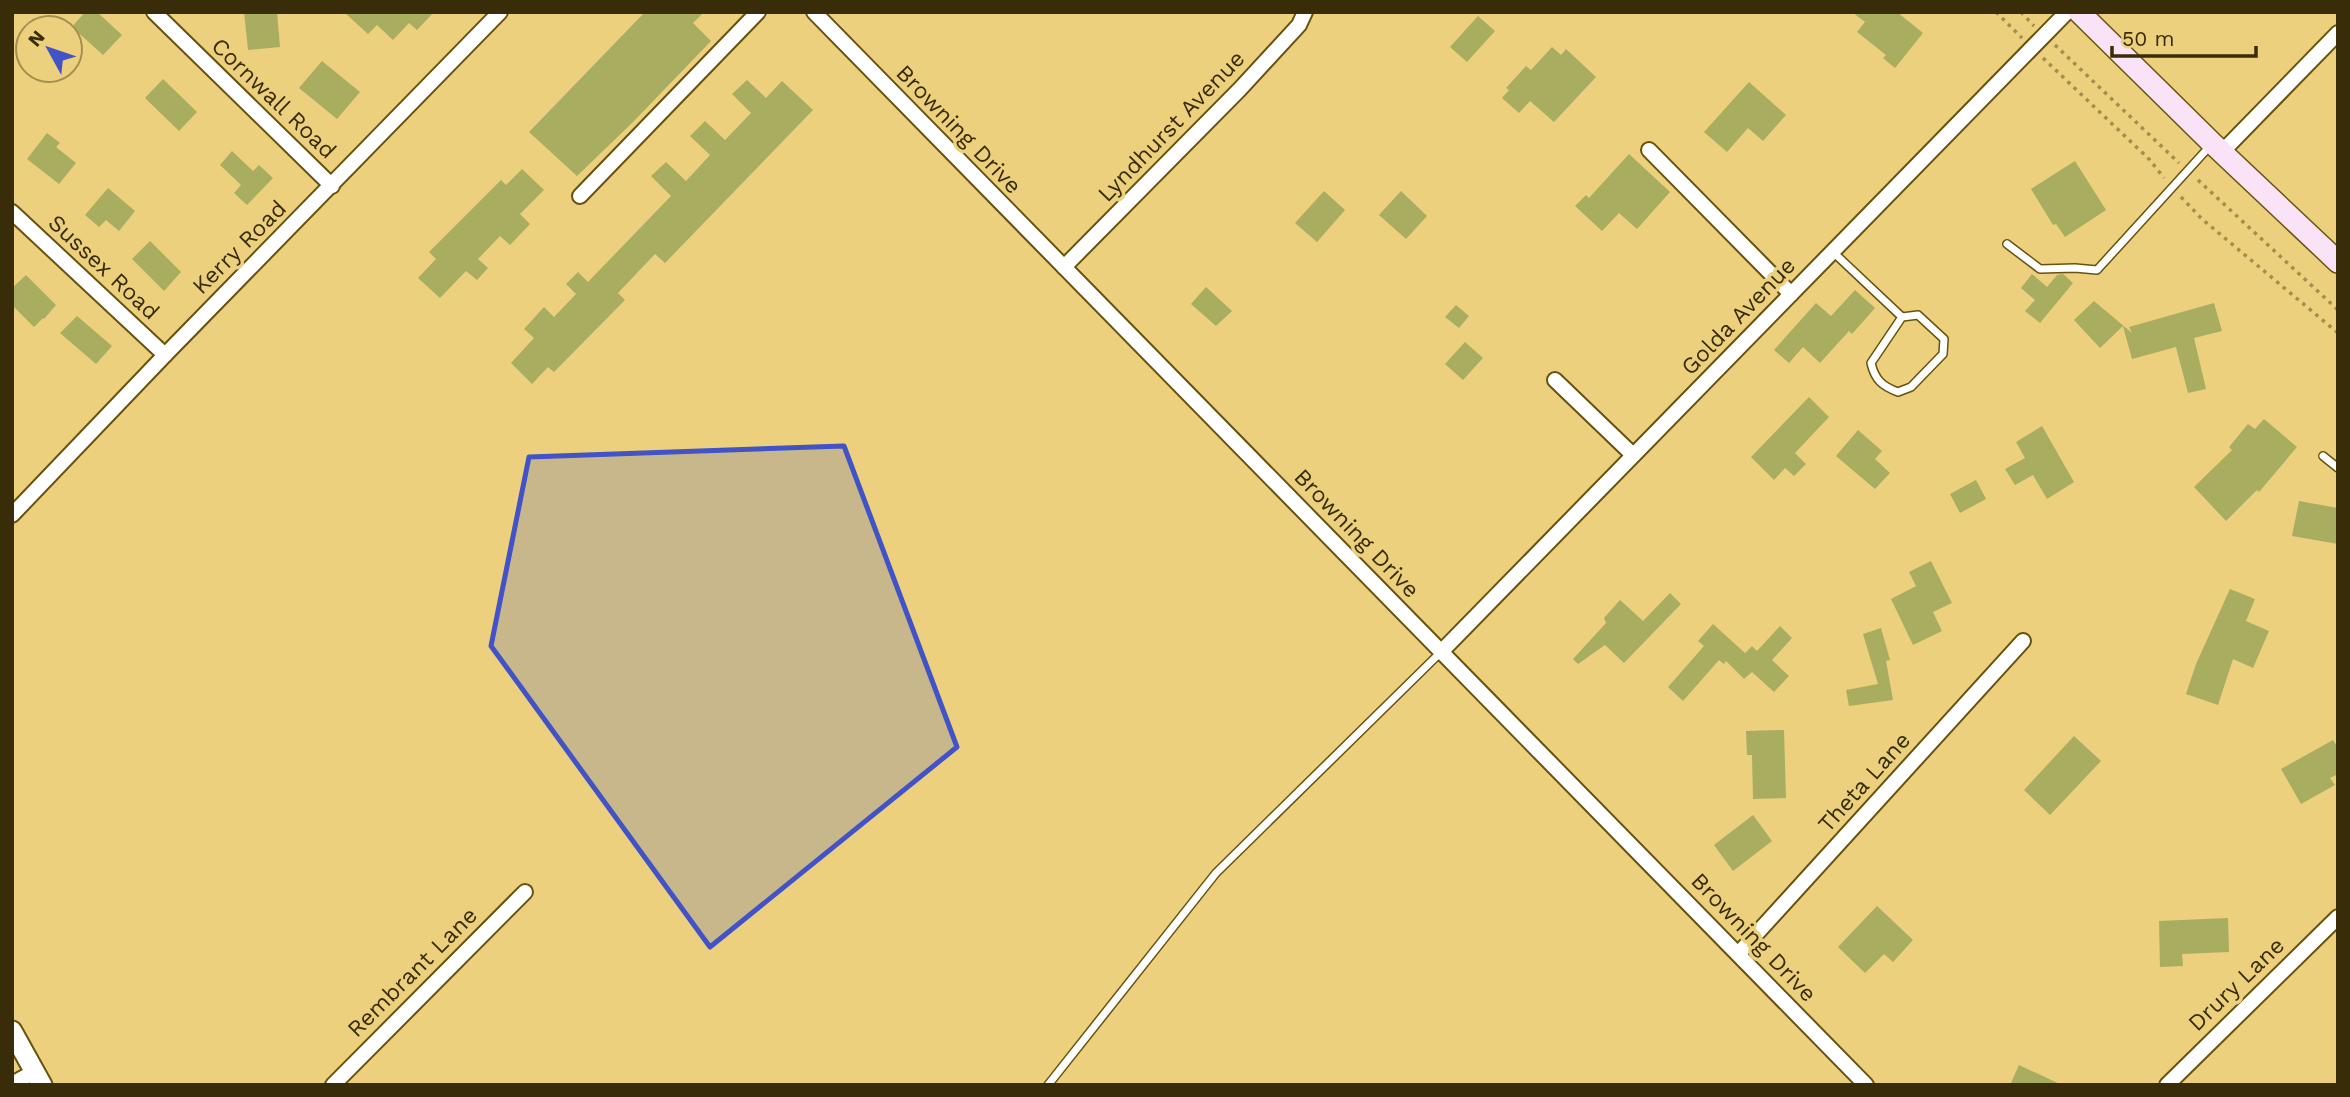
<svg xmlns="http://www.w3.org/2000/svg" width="2350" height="1097" viewBox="0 0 2350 1097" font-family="'Work Sans',sans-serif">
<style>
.building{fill:#a8ad60}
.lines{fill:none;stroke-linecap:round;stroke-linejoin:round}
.service-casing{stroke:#67530e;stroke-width:10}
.minor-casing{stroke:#67530e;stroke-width:18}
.tertiary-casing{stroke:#67530e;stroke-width:23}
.secondary-casing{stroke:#67530e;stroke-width:24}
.path{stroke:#a38e4e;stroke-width:3.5;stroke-dasharray:3.5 5;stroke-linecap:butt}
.service{stroke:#fff;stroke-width:7}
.minor{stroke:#fff;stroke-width:14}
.tertiary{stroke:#fff;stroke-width:19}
.secondary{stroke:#fae3f7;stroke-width:21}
.marked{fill:#4153c6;fill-opacity:0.2;stroke:#4153c6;stroke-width:5;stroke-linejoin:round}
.labels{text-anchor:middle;stroke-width:7;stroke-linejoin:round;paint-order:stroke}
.street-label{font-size:23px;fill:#382d08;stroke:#ecd07d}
</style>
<rect width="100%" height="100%" fill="#ecd07d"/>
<g class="building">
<polygon points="85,12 97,12 122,35 103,55 72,27"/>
<polygon points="244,12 277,12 280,47 248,50"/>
<polygon points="344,12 434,12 417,30 409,23 393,40 377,25 368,34"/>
<polygon points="645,12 704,12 693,23 711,41 633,122 577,176 529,132"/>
<polygon points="1852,12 1897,12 1923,33 1895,68 1883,58 1886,55 1857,32 1865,22"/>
<polygon points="1478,16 1495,31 1467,62 1450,47"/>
<polygon points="1552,47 1561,55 1566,49 1596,77 1554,122 1530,101 1519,113 1502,98 1509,90 1506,88 1526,66 1531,70"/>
<polygon points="322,61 360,92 337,119 299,88"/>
<polygon points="163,79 197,112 179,131 145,98"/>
<polygon points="747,80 766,98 782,81 813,110 665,263 655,254 618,293 625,300 554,372 548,367 532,384 511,363 534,338 524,329 544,307 554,317 576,294 566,284 578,272 588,282 671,196 651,176 666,162 686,181 710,155 690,136 705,121 725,140 751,113 732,94"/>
<polygon points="1749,82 1786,115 1763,141 1748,128 1727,152 1704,132"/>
<polygon points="47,133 60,143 56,147 76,163 59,184 27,159"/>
<polygon points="232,151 253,171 259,165 273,178 247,205 234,193 241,185 220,165"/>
<polygon points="1629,154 1670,192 1637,229 1619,213 1602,231 1575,206 1586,195 1589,198"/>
<polygon points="2075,161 2106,210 2065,237 2056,224 2053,225 2031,189"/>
<polygon points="522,169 544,190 520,214 530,224 510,245 500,236 478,259 488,268 477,280 466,271 440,298 418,278 436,259 429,252 501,180 506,185"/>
<polygon points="108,188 135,211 119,231 106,220 99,227 85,215"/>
<polygon points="1324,191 1345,210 1317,242 1295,223"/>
<polygon points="1401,191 1427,216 1406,239 1379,215"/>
<polygon points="150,241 181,272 164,291 132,259"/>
<polygon points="2032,274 2047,287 2057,275 2063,274 2073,283 2040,323 2025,311 2035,300 2021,288"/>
<polygon points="26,275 56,305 44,319 43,318 34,327 12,305 12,288"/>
<polygon points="1206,287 1232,311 1216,326 1191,304"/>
<polygon points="1855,290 1875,308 1852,334 1849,331 1820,363 1803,347 1789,363 1774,350 1816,303 1831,316"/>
<polygon points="2094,301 2132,333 2129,327 2214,303 2222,331 2194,338 2206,389 2188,393 2176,347 2132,359 2123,326 2100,348 2074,320"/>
<polygon points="1456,305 1469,316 1459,328 1445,317"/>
<polygon points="77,316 112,346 96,364 60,333"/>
<polygon points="1465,342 1483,358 1463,380 1445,364"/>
<polygon points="1809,397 1829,417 1795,453 1806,464 1794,476 1785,468 1774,480 1751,457"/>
<polygon points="2264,419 2297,447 2259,492 2257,490 2226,521 2194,487 2232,450 2229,447 2248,424 2255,429"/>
<polygon points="2042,426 2074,482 2047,499 2033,475 2015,485 2005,469 2025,458 2016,442"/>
<polygon points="1858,430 1882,451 1875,459 1890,473 1875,489 1836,456"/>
<polygon points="1976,480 1986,499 1960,513 1950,494"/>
<polygon points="2299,501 2338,508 2338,544 2292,536"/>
<polygon points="1931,561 1952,603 1933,612 1942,631 1913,645 1891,599 1916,586 1909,572"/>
<polygon points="2230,589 2255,599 2246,621 2269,631 2253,668 2233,659 2218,705 2186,694 2196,664"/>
<polygon points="1670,593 1681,604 1624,663 1605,645 1578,664 1573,659 1606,623 1604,618 1620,600 1643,621"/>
<polygon points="1713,624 1745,653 1752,646 1757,651 1780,626 1792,638 1772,660 1789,676 1774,692 1752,672 1744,679 1726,661 1724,664 1719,660 1683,701 1668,687 1704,646 1698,641"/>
<polygon points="1881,628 1890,660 1886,661 1893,700 1849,706 1846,690 1878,684 1863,634"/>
<polygon points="1784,730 1786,798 1753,799 1752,755 1747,755 1746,731"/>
<polygon points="2074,736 2101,761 2050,815 2024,790"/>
<polygon points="2333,740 2338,748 2338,774 2330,778 2335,785 2301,804 2281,769"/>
<polygon points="1753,815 1772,841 1733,871 1714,845"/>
<polygon points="1877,906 1913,940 1893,962 1884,954 1865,973 1838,947"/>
<polygon points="2228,918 2229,952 2182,954 2183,966 2160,967 2159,921"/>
<polygon points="2019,1065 2062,1085 2010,1085"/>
</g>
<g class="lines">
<defs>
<g id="service">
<polyline points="2007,244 2040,269 2075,268 2097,270 2210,146"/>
<polyline points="1833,252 1902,317"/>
<path d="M1918,315L1944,339L1943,354L1911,387L1898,392C1882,386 1875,380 1871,363L1902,317Z"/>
<polyline points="2323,456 2338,468"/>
<polyline points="1048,1085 1216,873 1441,652"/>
</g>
<g id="minor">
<polyline points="154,12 332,186"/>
<polyline points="814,12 1866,1085"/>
<polyline points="1649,150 1791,294"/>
<polyline points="2222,152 2338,33"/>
<polyline points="580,196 758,12"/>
<polyline points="12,212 165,355"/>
<polyline points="1064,267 1240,89 1299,25 1305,12"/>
<polyline points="1555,380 1633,455"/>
<polyline points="12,515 165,355 500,12"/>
<polyline points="1441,652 2067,12"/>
<polyline points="1739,953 2023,641"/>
<polyline points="12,1084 34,1072"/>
<polyline points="333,1085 525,892"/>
<polyline points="2167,1085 2338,917"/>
</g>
<polyline id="tertiary" points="12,1031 42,1085"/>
<polyline id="secondary" points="2079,12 2212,143 2338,262"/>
</defs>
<use href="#service" class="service-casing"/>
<use href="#minor" class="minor-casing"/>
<use href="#tertiary" class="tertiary-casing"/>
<use href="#secondary" class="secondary-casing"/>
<g class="path">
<polyline points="1996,12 2022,38"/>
<polyline points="2021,12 2034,26"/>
<polyline points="2055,45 2179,163"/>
<polyline points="2043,58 2149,159 2164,178"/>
<polyline points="2198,180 2338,310"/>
<polyline points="2181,197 2202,219 2338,333"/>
</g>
<use href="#service" class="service"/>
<use href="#minor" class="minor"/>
<use href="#tertiary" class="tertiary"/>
<use href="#secondary" class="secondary"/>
</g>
<path class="marked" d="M844,446L957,747L710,947L491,646L529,457Z"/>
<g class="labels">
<g class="street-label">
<text transform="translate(274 98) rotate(44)" y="8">Cornwall Road</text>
<text transform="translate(1171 126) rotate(-46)" y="8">Lyndhurst Avenue</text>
<text transform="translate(959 129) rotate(46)" y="8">Browning Drive</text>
<text transform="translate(239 247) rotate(-45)" y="8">Kerry Road</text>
<text transform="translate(104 267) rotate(43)" y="8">Sussex Road</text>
<text transform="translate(1738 316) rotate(-46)" y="8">Golda Avenue</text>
<text transform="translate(1357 533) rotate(46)" y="8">Browning Drive</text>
<text transform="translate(1864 782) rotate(-48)" y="8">Theta Lane</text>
<text transform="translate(1754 937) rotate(46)" y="8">Browning Drive</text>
<text transform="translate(412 972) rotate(-45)" y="8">Rembrant Lane</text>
<text transform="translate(2236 984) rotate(-44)" y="8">Drury Lane</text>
</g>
</g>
<rect width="2350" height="1097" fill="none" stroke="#382d08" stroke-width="28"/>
<g transform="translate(49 49) rotate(310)"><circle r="33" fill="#ecd07d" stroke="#a48f4e" stroke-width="2"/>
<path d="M0-5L12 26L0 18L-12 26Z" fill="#4153c6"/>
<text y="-10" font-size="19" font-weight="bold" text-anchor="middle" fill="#382d08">N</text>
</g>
<path d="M2112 46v10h144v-10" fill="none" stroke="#382d08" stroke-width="3.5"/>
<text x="2122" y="46" font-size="21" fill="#382d08" stroke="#ecd07d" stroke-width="5" paint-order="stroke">50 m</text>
</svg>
